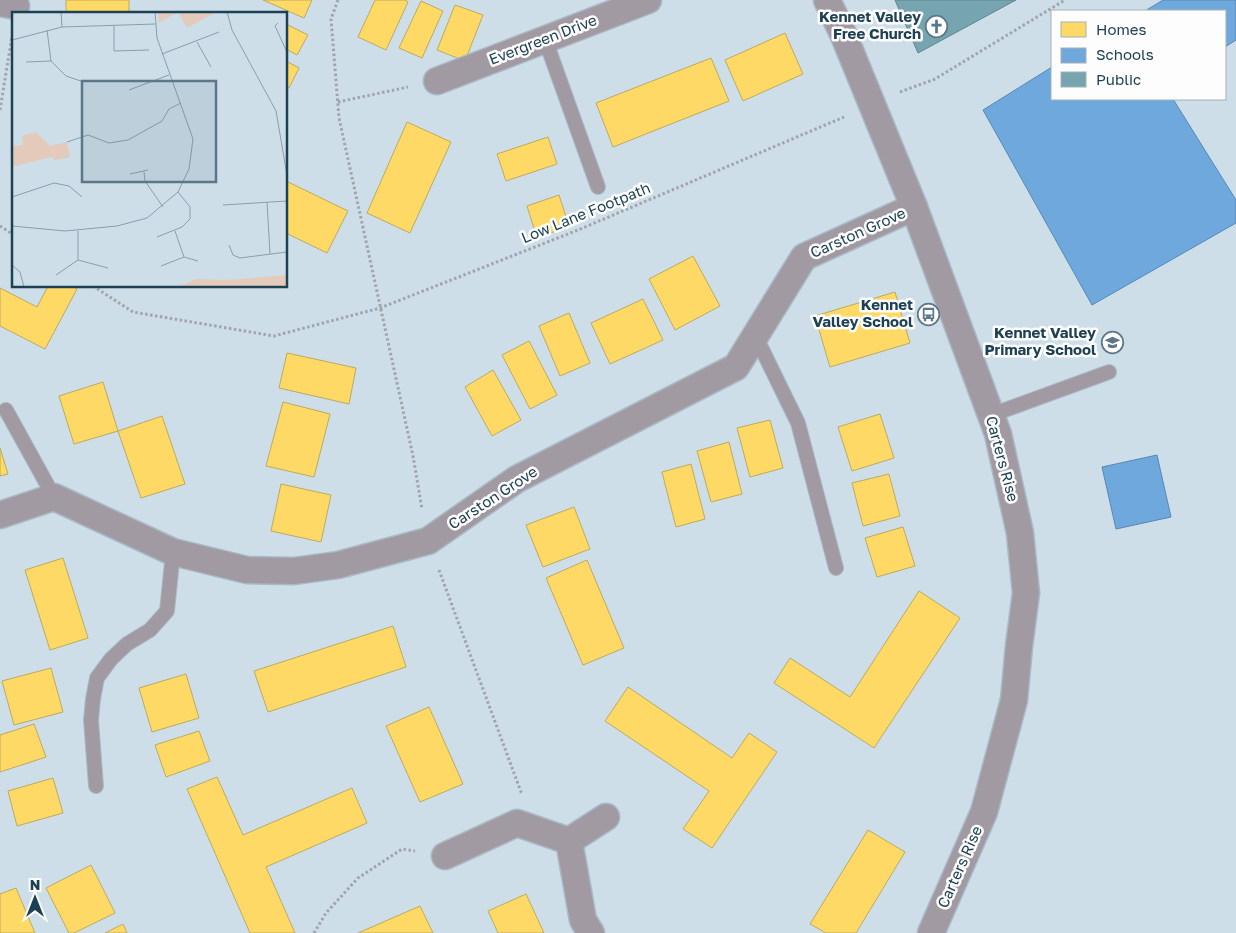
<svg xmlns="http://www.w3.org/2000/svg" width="1236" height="933" viewBox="0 0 1236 933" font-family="'Golos Text',sans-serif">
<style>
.homes{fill:#ffd966;stroke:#bbab60}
.schools{fill:#6fa8dc;stroke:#5689b3}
.public{fill:#76a5af;stroke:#5b8793}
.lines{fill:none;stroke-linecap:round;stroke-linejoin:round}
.service-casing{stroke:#a9bac6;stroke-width:16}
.minor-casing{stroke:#a9bac6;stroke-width:29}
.path{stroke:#a2a3ac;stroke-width:3;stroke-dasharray:2.5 2.5;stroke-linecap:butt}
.service{stroke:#a29aa2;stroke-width:14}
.minor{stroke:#a29aa2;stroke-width:26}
.labels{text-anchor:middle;stroke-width:5;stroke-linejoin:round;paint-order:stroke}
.poi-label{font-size:15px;font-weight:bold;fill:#1d4053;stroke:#fdfdfd;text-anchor:end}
.street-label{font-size:15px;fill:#1d4053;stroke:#fdfdfd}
.inset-road{fill:none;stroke:#879fad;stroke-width:1}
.view{fill:#5b7788;fill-opacity:0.15;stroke:#5b7788;stroke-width:2.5}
.inset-edge{fill:none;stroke:#1d4053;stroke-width:2.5}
</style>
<rect width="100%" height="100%" fill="#cddee9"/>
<g class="homes">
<rect x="66" y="0" width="63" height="14"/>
<polygon points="263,0 312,0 304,18"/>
<polygon points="375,0 405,0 408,2 386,50 358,37"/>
<polygon points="421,1 443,11 422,58 399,48"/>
<polygon points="455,5 483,15 465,61 437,50"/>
<polygon points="286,24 308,35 297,55 286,49"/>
<polygon points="785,33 803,74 743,101 725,60"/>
<polygon points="711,58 729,101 613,147 596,103"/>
<polygon points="286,61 299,68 289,88 286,87"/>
<polygon points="407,122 451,142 410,233 367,213"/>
<polygon points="548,137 557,164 506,181 497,154"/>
<polygon points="286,181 348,211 327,253 286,233"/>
<polygon points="559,195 569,226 537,238 527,206"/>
<polygon points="693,256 720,306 675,330 649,279"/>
<polygon points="48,286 72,286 77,289 45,349 0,326 0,288 37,307"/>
<polygon points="895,292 910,343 830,367 815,316"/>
<polygon points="643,299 663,340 610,364 591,323"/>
<polygon points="569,313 590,363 560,376 539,326"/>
<polygon points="529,341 557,395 530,409 502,355"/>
<polygon points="287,353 356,368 349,404 279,388"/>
<polygon points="493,370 521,420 492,436 465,387"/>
<polygon points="103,382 118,431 74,444 59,396"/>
<polygon points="283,402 330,414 314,477 266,466"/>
<polygon points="880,414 894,458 852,471 838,427"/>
<polygon points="162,416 185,484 141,498 118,431"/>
<polygon points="770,420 783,468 750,477 737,428"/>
<polygon points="729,442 742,494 711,502 697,451"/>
<polygon points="0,448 8,474 0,476"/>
<polygon points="691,464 705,519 676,527 662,472"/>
<polygon points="889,474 900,516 863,526 852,483"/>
<polygon points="281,484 331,495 321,542 271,531"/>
<polygon points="574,507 590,549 543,567 526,525"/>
<polygon points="903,527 915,566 877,577 865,538"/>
<polygon points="63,558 88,638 50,650 25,570"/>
<polygon points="587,560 624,648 583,665 546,578"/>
<polygon points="919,591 960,618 874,748 774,683 790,658 850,697"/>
<polygon points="393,626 406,667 268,712 254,671"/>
<polygon points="51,668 63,712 14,725 2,681"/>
<polygon points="186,674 199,718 152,732 139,688"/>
<polygon points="628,687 732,758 749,733 777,752 712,848 683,829 709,791 605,721"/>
<polygon points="429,707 463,784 420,802 386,726"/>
<polygon points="34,724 46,757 0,772 0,735"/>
<polygon points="199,731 210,761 166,777 155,745"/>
<polygon points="217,777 243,835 352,788 367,823 266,867 295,933 250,933 187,789"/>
<polygon points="53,778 63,813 17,826 8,791"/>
<polygon points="868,830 905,852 856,933 826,933 810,924"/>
<polygon points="91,865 115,913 74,933 69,933 46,888"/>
<polygon points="16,888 35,933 0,933 0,894"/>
<polygon points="526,894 544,933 498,933 488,911"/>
<polygon points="420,906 433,933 358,933"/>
<polygon points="123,924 127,933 105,933"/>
</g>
<g class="schools">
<polygon points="1163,0 1236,0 1236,40 1225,47 1225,11 1145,11"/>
<polygon points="1052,67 1052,99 1173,99 1236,200 1236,223 1092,305 983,110"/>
<polygon points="1157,455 1171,517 1116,529 1102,467"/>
</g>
<polygon class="public" points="895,0 1016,0 918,53"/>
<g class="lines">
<defs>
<g id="service">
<polyline points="545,39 598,187"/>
<polyline points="755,335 798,423 836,568"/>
<polyline points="6,410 54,497"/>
<polyline points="991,415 1109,372"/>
<polyline points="96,786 91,720 93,699 97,678 111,659 127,644 150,630 167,611 173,552"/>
</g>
<g id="minor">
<polyline points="827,0 844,36 914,207 998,434 1020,533 1026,593 1019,646 1014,700 984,812 931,933"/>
<polyline points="0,3 16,6"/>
<polyline points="437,81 648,0"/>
<polyline points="0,515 54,497 173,552 247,570 294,571 338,565 428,541 517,479 736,367 804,257 914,207"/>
<polyline points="569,841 583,920 591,933"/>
<polyline points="445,856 517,823 569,841 606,817"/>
</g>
</defs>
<use href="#service" class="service-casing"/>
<use href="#minor" class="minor-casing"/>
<g class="path">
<polyline points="338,0 331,19 339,118 413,456 422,509"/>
<polyline points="900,92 935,79 1065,0"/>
<polyline points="338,102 408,87"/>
<polyline points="0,110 12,36"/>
<polyline points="0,226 14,235"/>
<polyline points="93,286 133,312 274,336 380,308 578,230 844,117"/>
<polyline points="439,570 521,792 522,794"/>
<polyline points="314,933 326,913 358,878 402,849 415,851"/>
</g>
<use href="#service" class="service"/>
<use href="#minor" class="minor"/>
</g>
<defs>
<symbol id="church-ring" viewBox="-11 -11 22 22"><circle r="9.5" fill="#fdfdfd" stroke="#5b7788" stroke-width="1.5"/><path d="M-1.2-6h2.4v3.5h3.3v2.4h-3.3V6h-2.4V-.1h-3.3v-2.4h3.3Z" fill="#5b7788"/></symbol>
<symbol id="bus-ring" viewBox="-11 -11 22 22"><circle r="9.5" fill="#fdfdfd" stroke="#5b7788" stroke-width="1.5"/><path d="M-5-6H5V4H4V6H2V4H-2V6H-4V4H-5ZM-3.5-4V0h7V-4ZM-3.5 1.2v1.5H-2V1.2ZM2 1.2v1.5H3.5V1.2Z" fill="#5b7788"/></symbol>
<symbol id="school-ring" viewBox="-11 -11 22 22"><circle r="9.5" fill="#fdfdfd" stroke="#5b7788" stroke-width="1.5"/><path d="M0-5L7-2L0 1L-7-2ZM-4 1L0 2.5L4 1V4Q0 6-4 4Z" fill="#5b7788"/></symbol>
</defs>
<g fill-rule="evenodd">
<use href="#church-ring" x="924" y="14" width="25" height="25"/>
<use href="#bus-ring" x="916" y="302" width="25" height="25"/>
<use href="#school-ring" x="1100" y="330" width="25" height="25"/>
</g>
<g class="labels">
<g class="poi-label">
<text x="921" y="22">Kennet Valley<tspan x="921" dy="17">Free Church</tspan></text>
<text x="913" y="310">Kennet<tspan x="913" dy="17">Valley School</tspan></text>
<text x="1096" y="338">Kennet Valley<tspan x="1096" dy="17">Primary School</tspan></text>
</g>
<g class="street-label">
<text transform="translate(543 40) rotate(-21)" y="5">Evergreen Drive</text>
<text transform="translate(586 213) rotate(-22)" y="5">Low Lane Footpath</text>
<text transform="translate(858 233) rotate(-24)" y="5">Carston Grove</text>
<text transform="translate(1002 459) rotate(75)" y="5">Carters Rise</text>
<text transform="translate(493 498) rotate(-33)" y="5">Carston Grove</text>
<text transform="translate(960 867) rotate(-66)" y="5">Carters Rise</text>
</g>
</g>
<g transform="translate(12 12)">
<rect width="275" height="275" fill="#cddee9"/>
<path d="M146,0H204L175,16L166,0L147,11ZM24,120L38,134L55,130L58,145L42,148L41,145L35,146L0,155V134L11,133L10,124ZM275,263V275H166L184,267L216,268Z" fill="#e4caba"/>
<path class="inset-road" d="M49,0L50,15M215,0L220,18L264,99L275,163M266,11L263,14L275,40M102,14V39L137,38M35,18L39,49L54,64L72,70M0,28L50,15L143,12M185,30L199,55M150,42L207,20M14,50L39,49M117,78L157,63M55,130L76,123L97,131L116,128L150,109L157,97L169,91M132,160L133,169L151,195M118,162L136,158M0,185L42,171L57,174L70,185M255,190L258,242M211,193L275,189M0,214L53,219L105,214L135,206L166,180L177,157L181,127L145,26L143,0M163,219L172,245L186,249M145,225L170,215L178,207V195L166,180M217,233L221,243L228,246L275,240M66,248V219M0,253L8,260L12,275M149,254L172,245M44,263L66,248L96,256"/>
<path class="view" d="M70,69H204V170H70Z"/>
<rect width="275" height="275" class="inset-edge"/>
</g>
<rect x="1051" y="10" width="175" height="90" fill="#fdfdfd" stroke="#a3b1b9"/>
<rect x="1061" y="22" width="25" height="15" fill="#ffd966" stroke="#a3b1b9"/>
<text x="1096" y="35" font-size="15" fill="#1d4053">Homes</text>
<rect x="1061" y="48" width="25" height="15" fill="#6fa8dc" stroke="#a3b1b9"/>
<text x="1096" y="60" font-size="15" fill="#1d4053">Schools</text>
<rect x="1061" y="72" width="25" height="15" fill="#76a5af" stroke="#a3b1b9"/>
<text x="1096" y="85" font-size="15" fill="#1d4053">Public</text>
<g transform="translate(35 898)" stroke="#fdfdfd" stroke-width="4" paint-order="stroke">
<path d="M0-4L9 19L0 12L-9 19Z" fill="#1d4053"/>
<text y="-8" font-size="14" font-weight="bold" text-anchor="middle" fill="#1d4053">N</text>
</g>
</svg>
